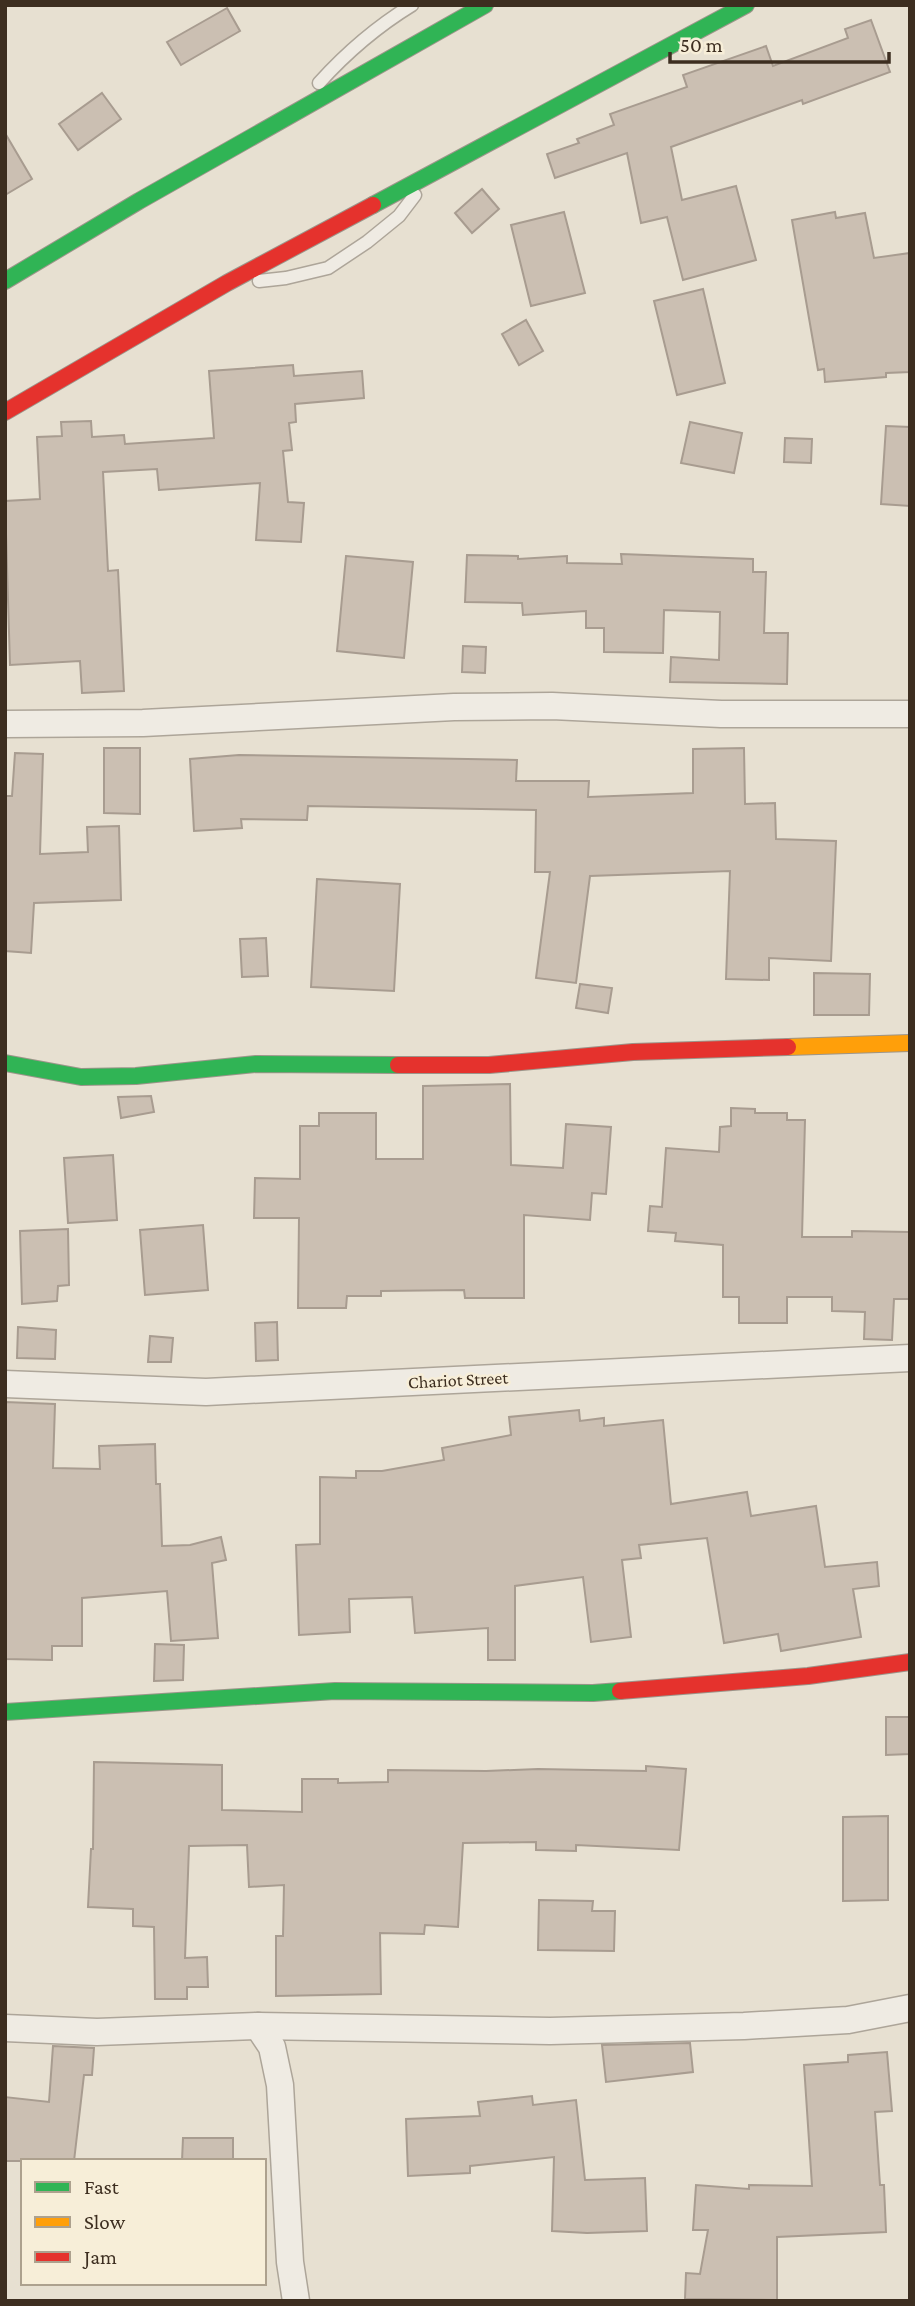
<svg xmlns="http://www.w3.org/2000/svg" width="915" height="2306" viewBox="0 0 915 2306" font-family="'Crimson Pro',serif">
<style>
.building{fill:#cbbfb2;stroke:#a89c90;stroke-width:2}
.lines{fill:none;stroke-linecap:round;stroke-linejoin:round}
.lane-casing{stroke:#ada599;stroke-width:15}
.street-casing{stroke:#ada599;stroke-width:29}
.fast-casing{stroke:#9c958a;stroke-width:18}
.slow-casing{stroke:#9c958a;stroke-width:18}
.jam-casing{stroke:#9c958a;stroke-width:18}
.lane{stroke:#efebe3;stroke-width:12}
.street{stroke:#efebe3;stroke-width:26}
.fast{stroke:#30b455;stroke-width:16}
.slow{stroke:#ff9f0a;stroke-width:16}
.jam{stroke:#e5322d;stroke-width:16}
.labels{text-anchor:middle;stroke-width:5;stroke-linejoin:round;paint-order:stroke}
.street-label{font-size:18px;fill:#3d2e20;stroke:#f7eed8}
</style>
<rect width="100%" height="100%" fill="#e7e0d1"/>
<g class="building">
<polygon points="227,8 240,31 181,65 167,42"/>
<polygon points="871,20 890,72 803,104 802,100 671,147 682,200 736,186 756,260 683,280 667,217 641,223 627,153 555,178 547,154 579,143 577,139 614,125 610,114 687,87 683,75 766,46 773,66 848,38 845,29"/>
<polygon points="102,93 121,119 78,150 59,124"/>
<polygon points="5,133 32,179 5,195"/>
<polygon points="482,189 499,209 472,233 455,213"/>
<polygon points="564,212 585,293 531,306 511,225"/>
<polygon points="835,212 836,218 865,213 874,258 910,253 910,372 886,373 886,377 825,382 824,369 818,370 792,220"/>
<polygon points="703,289 725,383 677,395 654,301"/>
<polygon points="526,320 543,351 519,365 502,334"/>
<polygon points="293,365 294,376 362,371 364,398 295,404 296,422 289,423 292,450 283,451 288,502 304,503 301,542 256,540 260,483 159,490 157,469 103,472 108,571 118,570 124,691 82,693 80,661 10,665 5,501 40,499 37,437 62,436 61,422 91,421 92,437 124,435 125,444 214,438 209,371"/>
<polygon points="690,422 742,433 734,473 681,463"/>
<polygon points="886,426 910,427 910,506 881,504"/>
<polygon points="785,438 812,439 811,463 784,462"/>
<polygon points="621,554 753,559 753,572 766,572 764,633 788,633 787,684 670,682 671,657 719,660 720,612 664,610 663,653 604,652 604,628 586,628 586,611 523,615 522,603 465,602 467,555 518,556 518,559 567,556 567,563 622,564"/>
<polygon points="346,556 413,562 404,658 337,651"/>
<polygon points="463,646 486,647 485,673 462,672"/>
<polygon points="104,748 140,748 140,814 104,813"/>
<polygon points="744,748 745,804 775,803 776,839 836,841 831,961 769,958 769,980 726,979 730,871 590,876 576,983 536,978 550,872 535,872 536,810 308,806 307,820 241,819 242,828 194,831 190,759 239,755 517,760 516,781 589,781 588,797 693,793 693,749"/>
<polygon points="15,753 43,754 40,854 88,852 87,827 119,826 121,900 34,903 31,953 5,951 5,796 12,796"/>
<polygon points="317,879 400,884 394,991 311,987"/>
<polygon points="266,938 268,976 242,977 240,939"/>
<polygon points="814,973 870,974 869,1015 814,1015"/>
<polygon points="580,984 612,988 608,1013 576,1008"/>
<polygon points="510,1084 511,1165 563,1168 566,1124 611,1127 606,1194 592,1193 590,1220 524,1215 524,1298 465,1298 464,1290 381,1291 381,1296 347,1296 346,1308 298,1308 299,1218 254,1218 255,1178 300,1179 300,1126 319,1126 319,1113 376,1113 376,1159 423,1159 423,1086"/>
<polygon points="151,1096 154,1112 121,1118 118,1097"/>
<polygon points="731,1108 755,1109 755,1113 787,1113 787,1120 805,1120 802,1237 852,1237 852,1231 910,1232 910,1299 894,1299 892,1340 864,1339 865,1312 832,1311 832,1297 787,1297 787,1323 739,1323 739,1297 723,1297 723,1245 675,1241 676,1233 648,1231 650,1206 662,1207 666,1148 719,1152 720,1127 731,1126"/>
<polygon points="113,1155 117,1220 68,1223 64,1158"/>
<polygon points="203,1225 208,1290 145,1295 140,1230"/>
<polygon points="68,1229 69,1285 58,1286 57,1301 22,1304 20,1231"/>
<polygon points="277,1322 278,1360 256,1361 255,1323"/>
<polygon points="18,1327 56,1330 55,1359 17,1358"/>
<polygon points="150,1336 173,1338 171,1362 148,1362"/>
<polygon points="5,1402 55,1404 53,1468 100,1469 99,1446 155,1444 156,1484 160,1484 162,1546 190,1545 221,1537 226,1560 212,1563 218,1638 171,1641 167,1591 82,1598 82,1646 52,1646 52,1660 5,1659"/>
<polygon points="579,1410 580,1421 604,1418 604,1426 663,1420 671,1504 747,1492 751,1516 816,1506 825,1567 877,1562 879,1586 853,1589 861,1637 781,1651 778,1634 724,1643 707,1538 639,1545 641,1558 622,1560 631,1637 591,1642 583,1577 515,1586 515,1660 488,1660 488,1628 415,1633 412,1597 349,1599 350,1632 299,1635 296,1545 320,1544 320,1477 356,1478 356,1471 382,1471 444,1460 442,1448 511,1435 509,1417"/>
<polygon points="155,1644 184,1645 183,1680 154,1681"/>
<polygon points="886,1717 910,1717 910,1754 886,1755"/>
<polygon points="94,1762 222,1765 222,1810 302,1812 302,1779 338,1779 338,1783 388,1782 388,1770 486,1771 538,1769 646,1771 646,1766 686,1769 679,1850 576,1845 576,1851 536,1850 536,1842 463,1843 458,1927 425,1925 424,1934 380,1933 381,1994 276,1996 276,1936 283,1936 284,1885 249,1887 247,1845 189,1846 185,1958 207,1957 208,1987 187,1987 187,1999 155,1999 154,1927 133,1926 133,1909 88,1907 91,1849 93,1849"/>
<polygon points="888,1816 888,1900 843,1901 843,1817"/>
<polygon points="539,1900 593,1901 592,1911 615,1911 614,1951 538,1950"/>
<polygon points="690,2043 693,2072 606,2082 602,2045"/>
<polygon points="53,2046 94,2048 92,2075 84,2075 74,2161 5,2161 5,2097 49,2102"/>
<polygon points="887,2052 892,2111 875,2112 880,2185 884,2185 886,2232 777,2237 777,2300 685,2299 686,2273 700,2274 708,2230 693,2230 696,2185 749,2189 749,2185 812,2186 804,2065 848,2062 848,2055"/>
<polygon points="532,2096 533,2105 576,2100 585,2180 645,2178 647,2231 587,2233 552,2231 554,2157 470,2166 470,2173 408,2176 406,2119 480,2116 478,2102"/>
<polygon points="183,2138 233,2138 233,2161 182,2161"/>
</g>
<g class="lines">
<defs>
<g id="lane">
<path d="M319,83C347,52 376,27 412,5"/>
<polyline points="259,281 286,278 328,268 367,242 399,216 415,195"/>
</g>
<g id="street">
<polyline points="5,724 143,723 454,707 552,706 721,714 910,714"/>
<polyline points="5,1384 206,1392 910,1358"/>
<polyline points="258,2026 272,2047 280,2085 290,2262 296,2301"/>
<polyline points="5,2028 97,2032 258,2026 550,2031 744,2026 848,2020 910,2008"/>
</g>
<g id="fast">
<polyline points="373,205 746,5"/>
<polyline points="5,281 139,201 485,5"/>
<polyline points="5,1063 81,1077 136,1076 256,1064 398,1065"/>
<polyline points="5,1712 335,1691 593,1693 620,1691"/>
</g>
<polyline id="slow" points="788,1047 910,1043"/>
<g id="jam">
<polyline points="5,412 227,283 373,205"/>
<polyline points="398,1065 489,1065 633,1052 788,1047"/>
<polyline points="620,1691 808,1676 910,1662"/>
</g>
</defs>
<use href="#lane" class="lane-casing"/>
<use href="#street" class="street-casing"/>
<use href="#fast" class="fast-casing"/>
<use href="#slow" class="slow-casing"/>
<use href="#jam" class="jam-casing"/>
<use href="#lane" class="lane"/>
<use href="#street" class="street"/>
<use href="#fast" class="fast"/>
<use href="#slow" class="slow"/>
<use href="#jam" class="jam"/>
</g>
<g class="labels">
<g class="street-label">
<text transform="translate(458 1380) rotate(-3)" y="6">Chariot Street</text>
</g>
</g>
<rect width="915" height="2306" fill="none" stroke="#3d2e20" stroke-width="14"/>
<rect x="21" y="2159" width="245" height="126" fill="#f7eed8" stroke="#ada18e" stroke-width="2"/>
<rect x="35" y="2182" width="35" height="10" fill="#30b455" stroke="#ada18e" stroke-width="2"/>
<text x="84" y="2194" font-size="21" fill="#3d2e20">Fast</text>
<rect x="35" y="2217" width="35" height="10" fill="#ff9f0a" stroke="#ada18e" stroke-width="2"/>
<text x="84" y="2229" font-size="21" fill="#3d2e20">Slow</text>
<rect x="35" y="2252" width="35" height="10" fill="#e5322d" stroke="#ada18e" stroke-width="2"/>
<text x="84" y="2264" font-size="21" fill="#3d2e20">Jam</text>
<path d="M670 52v10h219v-10" fill="none" stroke="#3d2e20" stroke-width="3.5"/>
<text x="680" y="52" font-size="21" fill="#3d2e20" stroke="#f7eed8" stroke-width="5" paint-order="stroke">50 m</text>
</svg>
